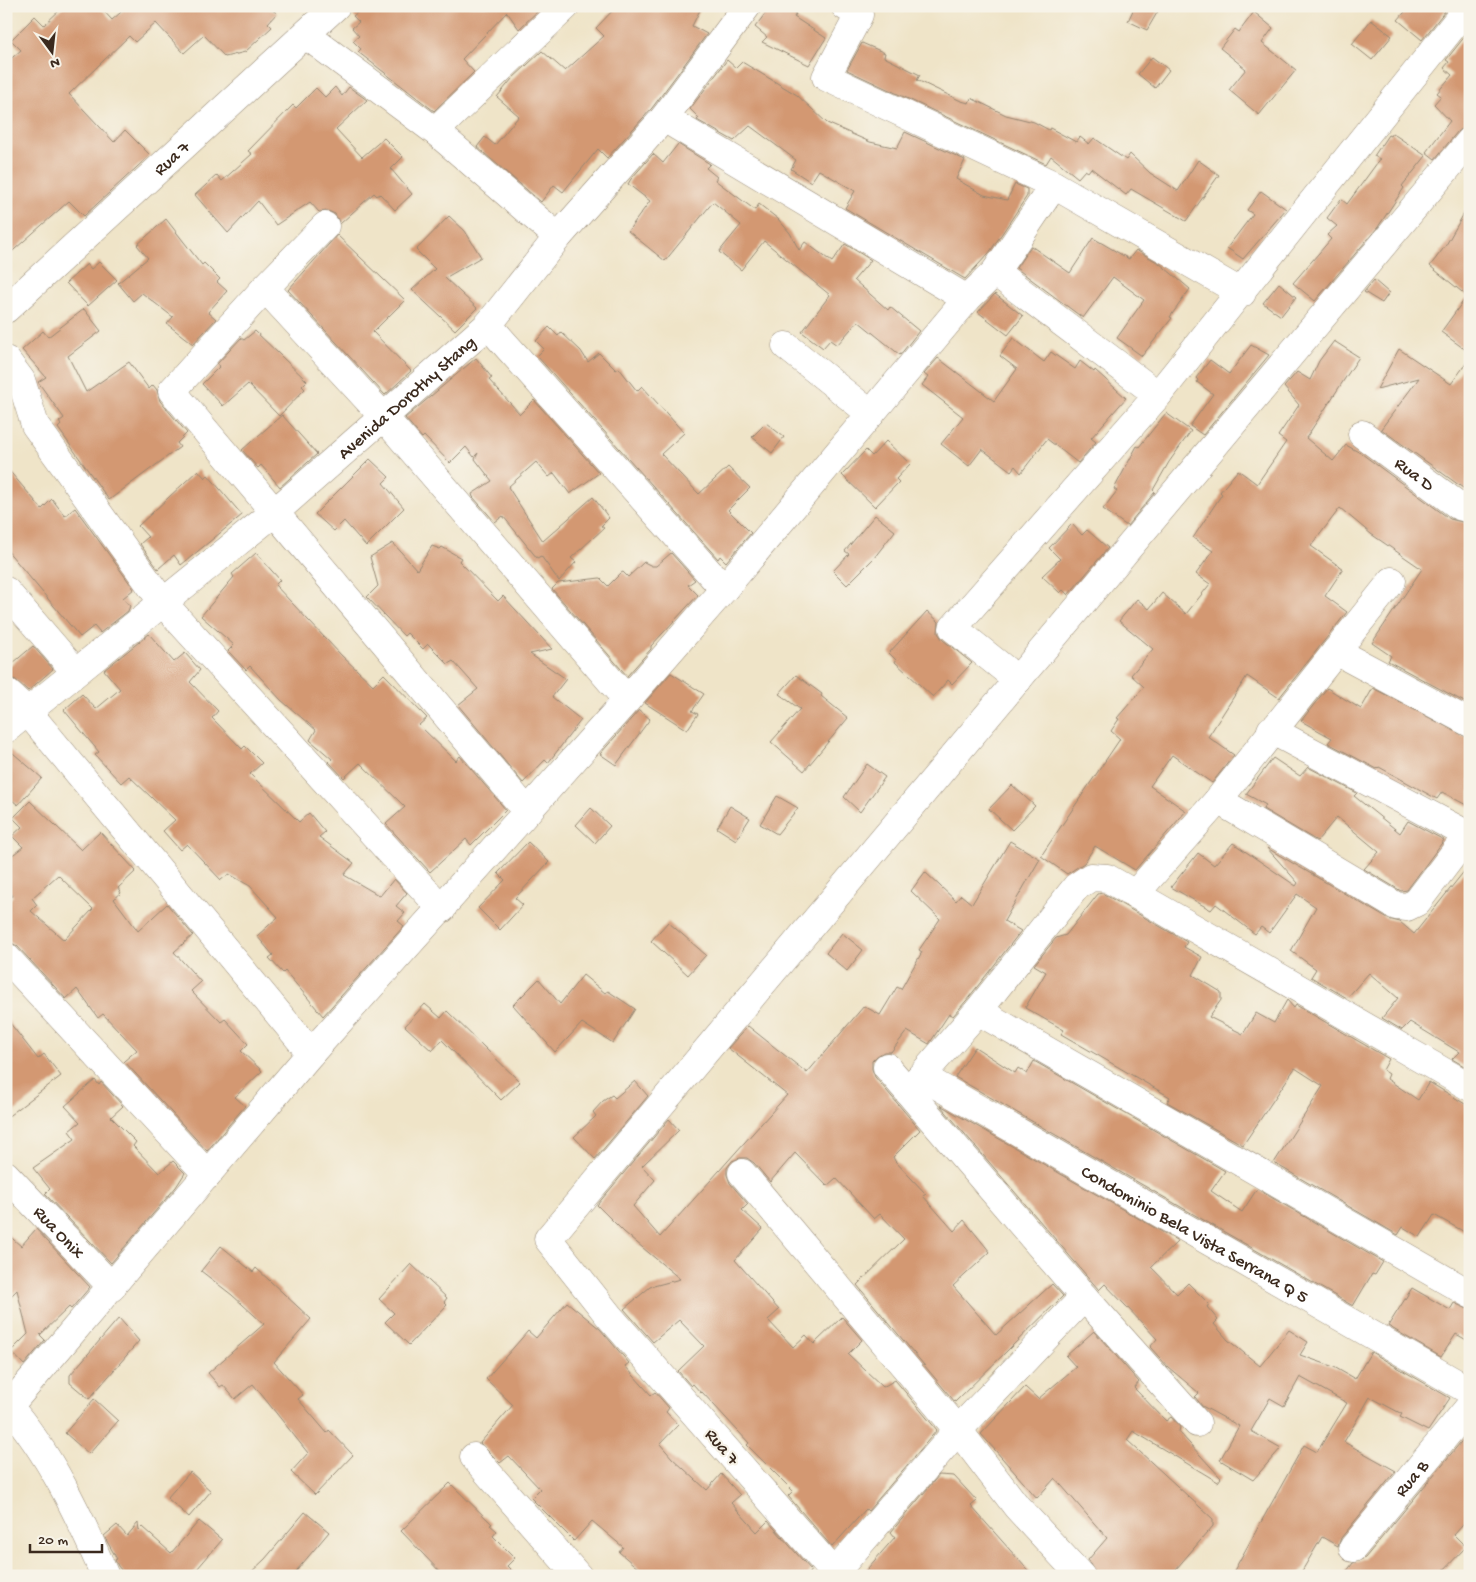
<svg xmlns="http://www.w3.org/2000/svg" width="1476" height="1582" viewBox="0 0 1476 1582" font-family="'Gochi Hand',sans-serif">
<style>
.building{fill:#d39872;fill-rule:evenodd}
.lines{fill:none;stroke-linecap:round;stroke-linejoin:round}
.minor-casing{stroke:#958773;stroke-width:29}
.minor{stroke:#fff;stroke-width:28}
.labels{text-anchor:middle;stroke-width:4.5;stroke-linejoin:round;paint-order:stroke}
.street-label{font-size:18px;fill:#3b2a1e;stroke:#f7f3e8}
</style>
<rect width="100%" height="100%" fill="#f7f3e8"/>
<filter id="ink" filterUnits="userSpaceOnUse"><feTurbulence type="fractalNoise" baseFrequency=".02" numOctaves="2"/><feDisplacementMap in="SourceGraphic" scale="10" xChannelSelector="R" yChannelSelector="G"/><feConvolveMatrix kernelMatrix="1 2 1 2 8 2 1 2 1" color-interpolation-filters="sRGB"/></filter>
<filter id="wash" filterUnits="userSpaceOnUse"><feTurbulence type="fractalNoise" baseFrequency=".0096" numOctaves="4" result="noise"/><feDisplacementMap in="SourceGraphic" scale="20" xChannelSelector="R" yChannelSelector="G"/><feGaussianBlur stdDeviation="1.12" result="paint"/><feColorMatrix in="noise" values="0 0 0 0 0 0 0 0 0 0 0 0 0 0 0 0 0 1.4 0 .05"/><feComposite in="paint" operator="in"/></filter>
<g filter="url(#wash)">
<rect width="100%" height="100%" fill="#efe4c8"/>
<g id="blocks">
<g class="building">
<polygon points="64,6 99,6 112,20 128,6 265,6 277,13 268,23 272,27 245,52 225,57 204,35 184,53 156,23 135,42 129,36 69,94 114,142 125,130 150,155 84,216 69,201 6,257 6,63 21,50 11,40 35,16 44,25"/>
<polygon points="365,6 543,6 519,29 507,12 462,59 474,72 434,111 358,52 361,49 353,41 359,36 352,28 359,22 353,16"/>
<polygon points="617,6 702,6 692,26 707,34 652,108 607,158 598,149 563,192 554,185 541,202 477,147 485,137 495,145 519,116 497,97 512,79 542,51 565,71 604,36 596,28"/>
<polygon points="771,6 785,6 796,14 794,17 826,38 809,65 762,42 767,37 755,27"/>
<polygon points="1135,6 1161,6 1147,30 1128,21"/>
<polygon points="1410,6 1449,6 1422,40 1398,20"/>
<polygon points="1254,12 1273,28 1262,43 1296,70 1259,115 1229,90 1246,69 1220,48 1235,29 1239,32"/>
<polygon points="1371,20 1392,36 1372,60 1352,44"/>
<polygon points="1470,30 1470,126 1458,131 1435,159 1426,152 1450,121 1434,104 1441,96 1437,93 1452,75 1444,68 1449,62 1446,60"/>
<polygon points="862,43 885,53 884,57 920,75 917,80 961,101 969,103 971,98 1006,115 1034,122 1049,130 1050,128 1076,142 1080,137 1089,144 1094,138 1126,160 1130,154 1150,173 1178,191 1198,160 1219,175 1186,221 1131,189 1126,195 1091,168 1088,172 1085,170 1078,178 1051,156 1046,164 847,70"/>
<polygon points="1152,57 1169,70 1155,88 1138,74"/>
<polygon points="727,60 736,68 742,62 797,95 827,123 870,142 897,148 905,132 965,160 956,179 984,195 1007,200 1015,184 1027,189 1027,196 989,253 965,279 845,208 855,191 819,170 811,182 791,169 796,160 750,126 734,141 697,120 699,118 690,109"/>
<polygon points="335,87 342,96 349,87 367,100 336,129 362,157 384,138 403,157 391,169 412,194 395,210 380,194 377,196 374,193 340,224 335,214 328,211 319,212 310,202 276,225 258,201 228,233 195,195 217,175 222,181 252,154 248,151 293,105 296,108 316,88 325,97"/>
<polygon points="1392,133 1426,156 1402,186 1404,188 1378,227 1315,301 1293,283 1331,239 1327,235 1337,226 1327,218 1341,199 1347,204 1380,159 1374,156 1388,135 1390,136"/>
<polygon points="678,144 710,164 706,168 717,177 715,180 755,210 759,204 778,219 790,233 799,250 805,242 832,262 845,244 871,260 854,280 888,310 890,307 919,331 900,355 858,321 837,345 830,340 823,348 802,332 830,295 764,241 741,270 719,252 741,225 713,202 665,261 628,231 650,201 628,184 631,179 653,154 663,163"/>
<polygon points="1261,191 1286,209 1243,259 1227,248 1253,214 1247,210"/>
<polygon points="1470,203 1470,353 1441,332 1467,296 1430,266 1446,245"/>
<polygon points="449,216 465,231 481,257 445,278 477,308 455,330 412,290 435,269 416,250"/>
<polygon points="166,219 202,265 204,263 220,279 217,282 227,291 208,312 216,319 193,344 167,324 173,317 142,293 133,301 118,283 148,258 137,245"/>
<polygon points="337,235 405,300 373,332 411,371 385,395 288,290"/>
<polygon points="1093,238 1129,259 1136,250 1159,263 1190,289 1170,317 1172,318 1142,356 1117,338 1144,300 1113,277 1083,318 1016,268 1031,246 1070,273"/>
<polygon points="99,262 117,280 88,306 66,283 87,264 91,269"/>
<polygon points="1374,280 1389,293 1382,303 1364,292"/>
<polygon points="1279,283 1296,297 1281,316 1263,303"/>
<polygon points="995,294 1023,316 1008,335 978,312"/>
<polygon points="84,309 101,331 68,356 86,392 129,362 149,389 153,385 157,390 160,401 187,433 177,443 180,447 109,500 58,428 61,425 59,422 64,418 38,382 46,377 22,350 43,331 48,337"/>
<polygon points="549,327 558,336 561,332 581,351 588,362 599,353 616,370 619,368 637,391 642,386 684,433 661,454 699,494 728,467 750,488 728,510 751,533 726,562 720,556 718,559 537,356 544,349 536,341"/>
<polygon points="255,331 307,381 302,386 305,389 279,416 248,384 223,406 202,384 220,366 217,364 241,338 244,340"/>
<polygon points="1013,338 1044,362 1051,352 1075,369 1080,361 1094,372 1095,370 1126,398 1091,438 1096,442 1078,463 1047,439 1021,473 1015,466 1011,471 982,449 969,466 941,444 963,417 922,385 928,377 924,374 938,358 994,401 1017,369 1000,356"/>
<polygon points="1334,341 1359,357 1306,438 1333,461 1346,445 1362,454 1450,519 1470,524 1470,705 1388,661 1391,656 1372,643 1422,569 1371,534 1340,508 1311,546 1343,569 1325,596 1347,612 1279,698 1247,676 1208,737 1234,755 1212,783 1172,755 1150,786 1186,811 1135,870 1095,846 1084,863 1067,874 1041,856 1120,739 1111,731 1119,719 1117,718 1144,687 1131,675 1153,649 1119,621 1137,599 1149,609 1162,593 1186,614 1210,584 1196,574 1213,551 1193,538 1222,494 1220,492 1238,470 1257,484 1286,442 1278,436 1299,405 1284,387 1297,372 1310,380 1319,361"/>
<polygon points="1251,345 1269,355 1203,435 1190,426 1213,394 1197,382 1198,380 1196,378 1210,360 1229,374"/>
<polygon points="1399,349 1451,384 1470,358 1470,493 1381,429 1419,378 1377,389"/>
<polygon points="476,358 492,378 489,380 520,414 534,400 599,473 570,494 554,473 549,477 536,462 508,487 543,541 593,497 609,518 601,526 604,528 571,558 576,562 559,581 541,556 537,558 503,516 495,522 473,497 472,494 492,481 475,459 478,453 474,457 466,447 450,463 424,436 422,438 405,418"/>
<polygon points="1166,413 1191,431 1169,462 1153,490 1155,492 1127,526 1103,509 1117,491 1114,489 1137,446 1139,447"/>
<polygon points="282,415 317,454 280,487 261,465 258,468 242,450"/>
<polygon points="766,423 784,437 772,453 752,437"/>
<polygon points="886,441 910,464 896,479 899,482 875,507 842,475 866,450 872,456"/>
<polygon points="370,459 389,477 383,483 404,508 366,546 344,521 334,531 315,514"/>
<polygon points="6,467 42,509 52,499 65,516 75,508 134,589 123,598 130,606 128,611 100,633 94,626 80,637 6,549"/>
<polygon points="198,470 205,478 208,475 242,515 181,565 174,555 158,569 140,544 148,537 138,526"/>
<polygon points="875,515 895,531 874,558 847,585 833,571 849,554 845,551"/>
<polygon points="1072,524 1082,535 1087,530 1108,548 1068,595 1063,590 1060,593 1042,576 1060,559 1049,548"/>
<polygon points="393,543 417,570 432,546 440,549 442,547 461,558 459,561 498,601 503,596 552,649 530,654 566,679 552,697 581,720 548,763 545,760 523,783 458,705 478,689 453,661 448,664 428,644 423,649 407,633 404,636 367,597 378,586 370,557"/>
<polygon points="256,553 280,580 275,585 342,656 373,685 384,674 427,718 419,725 456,761 460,756 506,810 471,845 466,839 430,872 386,824 405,807 360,763 344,778 329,762 332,759 310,740 316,730 281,700 250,666 246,670 228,651 234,645 201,616 234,577 232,574"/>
<polygon points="671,553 695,580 688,585 698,595 651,646 651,649 627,676 552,589 558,583 600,578 608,586 621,573 623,572 628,577 644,562 652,566 656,566"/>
<polygon points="927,611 939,622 938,633 943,640 972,663 952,684 948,680 933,697 895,662 896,660 889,653"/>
<polygon points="149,634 174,662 185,653 200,670 190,682 218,711 212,718 242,749 245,746 262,763 250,774 299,822 309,813 325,832 319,837 354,863 344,875 380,896 394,879 407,893 396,906 405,913 398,921 404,926 323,1016 285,971 283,973 269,958 273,955 257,936 278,917 250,886 229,874 221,880 187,844 180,850 163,831 175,820 129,776 121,783 95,755 99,752 64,710 82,694 96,709 120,689 104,670"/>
<polygon points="33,646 53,669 28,691 16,680 6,677 6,669"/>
<polygon points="671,673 704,694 692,711 698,714 687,730 645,703"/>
<polygon points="796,675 822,694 821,696 848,718 804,771 771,742 800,709 779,694"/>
<polygon points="1327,688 1361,709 1373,688 1470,739 1470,807 1442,792 1437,799 1379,767 1377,769 1328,743 1332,738 1301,721"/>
<polygon points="639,710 650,719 616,765 600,754"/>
<polygon points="6,747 42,778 18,805 6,795"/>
<polygon points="1273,758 1300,776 1308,767 1357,793 1354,796 1400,833 1408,821 1444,840 1407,890 1401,891 1364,869 1379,852 1337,817 1317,841 1263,809 1266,805 1246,794"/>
<polygon points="867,764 885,777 860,812 844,797"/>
<polygon points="1012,785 1035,806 1012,830 989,809"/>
<polygon points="777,796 798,808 777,834 760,824"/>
<path d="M30,801L81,850L100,832L136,871L118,888L121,893L114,899L138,931L167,904L193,935L174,952L201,982L191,991L221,1022L225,1019L248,1044L241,1051L262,1071L235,1097L245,1106L207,1151L124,1061L137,1050L103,1014L98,1018L77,989L66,999L17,946L6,940V902L13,896L6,886V860L23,847L12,836L22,827L13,818ZM58,875L93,909L64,940L31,911L37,905L32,898Z"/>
<polygon points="730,806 750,818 736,840 717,828"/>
<polygon points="591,808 610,826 595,843 576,825"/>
<polygon points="1010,841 1040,859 1004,921 1021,931 966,1001 953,1016 949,1014 929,1044 907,1031 891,1052 884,1052 877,1056 872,1061 872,1069 875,1077 920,1130 893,1157 895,1161 926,1194 923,1196 954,1231 964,1220 990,1252 953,1286 996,1335 1052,1284 1063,1296 955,1402 857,1285 904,1239 880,1214 874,1219 836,1178 827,1186 795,1153 770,1182 754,1163 747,1158 740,1158 732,1161 727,1168 727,1175 730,1183 748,1204 742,1210 763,1229 735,1260 779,1310 768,1320 793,1347 806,1335 814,1344 842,1317 862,1340 848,1354 883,1387 895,1380 937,1430 868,1511 866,1509 832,1547 788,1496 793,1491 747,1445 749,1443 702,1392 701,1393 693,1384 691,1386 678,1371 704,1346 679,1320 653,1342 624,1309 650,1287 680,1279 624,1232 597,1205 669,1119 679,1130 642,1166 655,1180 633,1206 660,1237 787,1095 728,1048 748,1026 807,1073 864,1006 880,1015 897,987 901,989 922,952 919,950 940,919 911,891 925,872 956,901 961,895 972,904"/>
<polygon points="528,842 549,862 515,898 523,905 500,930 478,908 505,880 498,873"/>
<polygon points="1233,843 1296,886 1298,883 1267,848 1388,919 1400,922 1414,934 1470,864 1470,1059 1464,1066 1452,1059 1459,1052 1410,1022 1402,1030 1382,1018 1398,998 1369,973 1347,998 1311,977 1316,969 1291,951 1316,907 1297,894 1269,933 1261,927 1255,934 1216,904 1211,910 1171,887 1198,853 1214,865"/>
<polygon points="1102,893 1187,942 1184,947 1202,957 1193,975 1221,992 1221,1000 1209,1017 1243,1034 1256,1013 1274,1023 1287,1000 1294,1008 1296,1005 1389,1059 1383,1070 1389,1074 1387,1079 1418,1100 1429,1082 1470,1107 1470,1235 1434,1215 1420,1237 1403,1227 1398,1235 1274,1163 1323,1086 1295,1068 1243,1145 1167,1102 1170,1097 1061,1034 1064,1030 1025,1008 1046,972 1034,965 1056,938 1066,935 1098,894"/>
<polygon points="668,922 706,955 688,975 651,941"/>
<polygon points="842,933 863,950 847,971 826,953"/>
<polygon points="583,975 605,993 608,991 635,1009 613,1043 582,1023 555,1052 513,1005 539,979 560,1004"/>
<polygon points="425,1004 441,1018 447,1011 520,1082 501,1100 442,1040 432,1051 405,1026"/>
<polygon points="6,1018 38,1059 44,1054 61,1076 6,1118"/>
<polygon points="975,1047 1015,1073 1018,1068 1027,1074 1034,1061 1225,1171 1211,1191 1242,1212 1257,1189 1383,1262 1375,1275 1372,1274 1353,1306 955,1077"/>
<polygon points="95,1080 99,1085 101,1082 123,1106 111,1117 136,1142 133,1146 159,1173 173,1161 185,1173 176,1187 111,1263 45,1194 50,1189 33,1168 75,1139 69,1131 80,1122 65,1106"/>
<polygon points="635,1081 648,1096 595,1159 574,1137 596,1116 593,1112 603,1101 612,1095 615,1098"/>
<polygon points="940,1105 1178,1241 1151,1267 1177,1294 1188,1283 1209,1304 1207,1307 1218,1320 1214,1324 1228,1340 1260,1366 1289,1330 1308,1342 1300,1355 1334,1367 1355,1379 1371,1352 1450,1398 1428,1431 1400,1417 1402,1414 1370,1397 1344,1442 1396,1471 1341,1538 1338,1546 1322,1537 1299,1576 1231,1576 1304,1445 1317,1452 1347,1403 1300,1377 1284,1406 1270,1398 1251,1431 1281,1448 1253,1480 1220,1460 1239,1426 1202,1406 1195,1397 1199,1393 1168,1367 1150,1347 1157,1339 1145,1326 1105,1284 1099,1290"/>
<polygon points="36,1229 90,1287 71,1309 69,1307 40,1335 45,1340 24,1365 11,1351 28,1334 17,1290 6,1301 6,1233 21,1246"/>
<polygon points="221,1246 253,1272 256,1268 311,1319 274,1362 303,1395 298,1399 327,1433 329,1430 353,1455 315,1495 291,1472 308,1453 253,1384 235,1399 223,1385 220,1387 208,1373 264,1324 232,1295 201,1271"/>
<polygon points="411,1264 447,1298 444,1302 447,1305 409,1345 385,1322 394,1313 379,1299"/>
<polygon points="1412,1288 1450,1310 1454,1303 1470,1310 1470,1342 1456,1334 1441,1357 1388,1326"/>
<polygon points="567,1302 600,1329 629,1363 625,1366 651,1395 655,1392 669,1408 666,1412 678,1425 660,1444 672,1458 707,1490 721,1474 740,1495 731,1503 757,1532 768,1521 811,1570 807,1576 647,1576 619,1552 623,1547 592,1521 574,1541 531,1498 540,1489 509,1456 500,1463 480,1443 513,1405 486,1379 528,1331 536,1338"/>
<polygon points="119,1318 139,1341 89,1399 70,1383 70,1375"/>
<polygon points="1094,1331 1139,1382 1134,1388 1166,1421 1171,1417 1180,1427 1179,1432 1221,1478 1218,1482 1133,1431 1127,1440 1213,1519 1213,1526 1170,1576 1096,1576 1088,1560 1107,1538 1055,1478 1037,1498 981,1434 1025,1387 1038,1399 1076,1367 1066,1356"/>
<polygon points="94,1399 118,1421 89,1454 65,1433"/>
<polygon points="1470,1431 1470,1517 1454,1535 1466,1547 1438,1576 1343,1576 1353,1563 1365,1558"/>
<polygon points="190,1472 211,1491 189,1517 167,1498"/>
<polygon points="939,1475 954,1476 977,1501 971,1506 1033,1576 861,1576 895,1537 891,1532"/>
<polygon points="450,1483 492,1524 490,1525 497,1531 493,1536 515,1558 507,1566 517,1576 444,1576 401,1531"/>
<polygon points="305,1512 329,1532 292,1576 247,1576 265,1559"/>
<polygon points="199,1521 222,1540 191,1576 126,1576 118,1566 115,1560 117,1559 104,1536 117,1525 127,1536 138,1523 139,1530 142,1527 171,1553"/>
</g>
</g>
</g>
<g filter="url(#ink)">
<use href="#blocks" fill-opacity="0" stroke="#958773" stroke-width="1"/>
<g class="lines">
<defs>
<g id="minor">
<polyline points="845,6 859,15 826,77 1054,185 1242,293"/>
<polyline points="306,35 435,131 558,237"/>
<polyline points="664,118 967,299"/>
<polyline points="435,131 566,6"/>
<polyline points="325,226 265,288 172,391 527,811"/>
<polyline points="995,272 1158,395"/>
<polyline points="265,288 382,415 627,700"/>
<path id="s1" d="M6,309L336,6"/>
<polyline points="488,325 724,589"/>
<polyline points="786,346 871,414"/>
<polyline points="6,360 21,380 35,425 164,604 442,909"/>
<path id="s2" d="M1362,434L1459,506L1470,509"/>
<polyline points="6,591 75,671"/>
<polyline points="1336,651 1470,723"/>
<polyline points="1018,680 953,628 1158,395 1469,6"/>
<polyline points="6,692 27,711 311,1053"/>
<path id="s3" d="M6,729L275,512L488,325L558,237L664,118L747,6"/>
<polyline points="1271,730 1470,836"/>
<polyline points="1218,800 1396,906 1407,907 1417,902 1468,835"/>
<polyline points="1135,894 1218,800 1392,581"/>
<polyline points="6,957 208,1175"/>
<polyline points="978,1011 1470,1294"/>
<polyline points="887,1067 1084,1297 1197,1423"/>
<path id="s4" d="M921,1076L1470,1391"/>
<polyline points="908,1091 978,1011 1076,887 1091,877 1107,878 1470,1087"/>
<polyline points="742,1173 958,1430 1017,1507 1081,1576"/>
<path id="s5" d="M6,1175L112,1287"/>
<path d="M6,1403C50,1453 79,1515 105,1576"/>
<polyline points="9,1406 311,1053 627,700 724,589 967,299 995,272 1054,185"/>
<polyline points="474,1457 578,1576"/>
<path id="s6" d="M1353,1548L1470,1406"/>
<polyline points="832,1576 958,1430 1084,1297"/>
<polyline points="837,1576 609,1316 548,1239 1470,141"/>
</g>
</defs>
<use href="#minor" class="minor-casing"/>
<use href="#minor" class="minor"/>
</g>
</g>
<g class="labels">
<g class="street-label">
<text dy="6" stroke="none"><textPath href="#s1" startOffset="224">Rua 7</textPath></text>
<text dy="6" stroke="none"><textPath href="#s3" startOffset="520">Avenida Dorothy Stang</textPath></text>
<text dy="6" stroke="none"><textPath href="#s2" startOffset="66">Rua D</textPath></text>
<text dy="6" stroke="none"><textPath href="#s5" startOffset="78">Rua Onix</textPath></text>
<text dy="6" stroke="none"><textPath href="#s4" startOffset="316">Condominio Bela Vista Serrana Q 5</textPath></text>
<text transform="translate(723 1446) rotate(49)" y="6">Rua 7</text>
<text dy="6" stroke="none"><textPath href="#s6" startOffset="91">Rua B</textPath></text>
</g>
</g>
<rect width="1476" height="1582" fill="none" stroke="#f7f3e8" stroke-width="25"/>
<g transform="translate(52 52) rotate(165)" stroke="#f7f3e8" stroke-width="4" paint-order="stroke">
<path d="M0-4L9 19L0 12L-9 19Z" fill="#3b2a1e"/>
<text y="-8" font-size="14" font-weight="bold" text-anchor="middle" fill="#3b2a1e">N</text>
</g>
<path d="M30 1544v8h72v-8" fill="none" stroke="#3b2a1e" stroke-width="2.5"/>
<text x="38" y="1544" font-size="15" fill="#3b2a1e" stroke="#f7f3e8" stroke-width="4" paint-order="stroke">20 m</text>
</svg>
